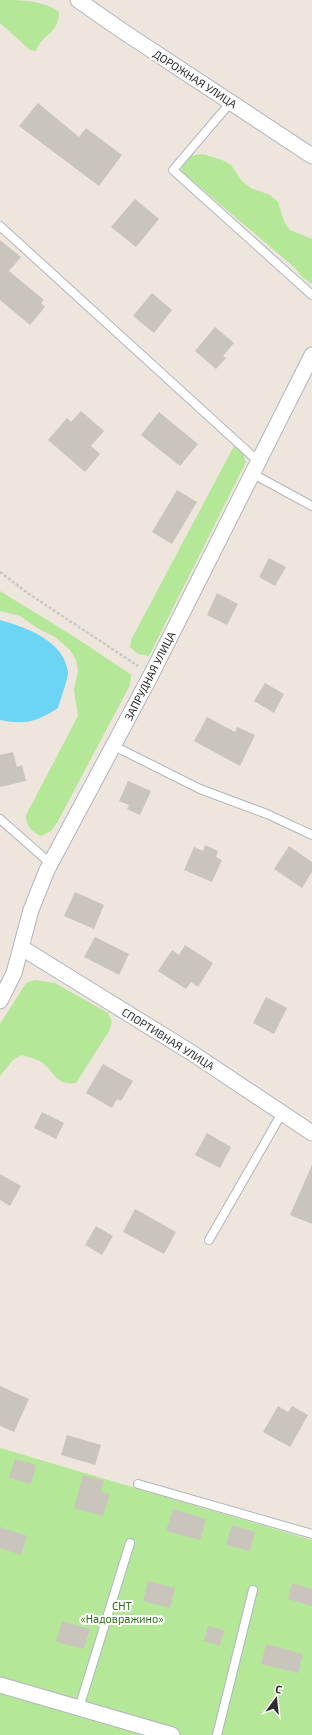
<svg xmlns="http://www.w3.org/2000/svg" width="312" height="1735" viewBox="0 0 312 1735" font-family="'Exo 2',sans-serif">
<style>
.green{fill:#b5e798}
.water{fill:#6cd4f4}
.building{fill:#c9c4bc}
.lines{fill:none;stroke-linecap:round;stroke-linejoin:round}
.service-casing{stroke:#b1b4c0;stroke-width:10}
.minor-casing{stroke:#b1b4c0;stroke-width:17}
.path{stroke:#c8c8c8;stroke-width:2.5;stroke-dasharray:3 2;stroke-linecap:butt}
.service{stroke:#fff;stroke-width:8}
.minor{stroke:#fff;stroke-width:15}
.labels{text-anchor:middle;stroke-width:4;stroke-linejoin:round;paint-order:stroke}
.street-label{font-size:11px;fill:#2c2c2c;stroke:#fff}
.park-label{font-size:11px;fill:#2b6d17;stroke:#fff}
</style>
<rect width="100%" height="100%" fill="#eee6dd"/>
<g class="green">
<path d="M0,0C20,0 44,0 59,12C58,36 42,33 36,51L30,50L0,23Z"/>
<polygon points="203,154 222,160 231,165 242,181 251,188 270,195 278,202 284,221 290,230 312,239 312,284 303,278 294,267 181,171 184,160 193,155"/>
<polygon points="234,446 243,453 246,462 149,656 138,654 130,647 131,640"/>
<path d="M0,591C35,613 72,634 106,658C114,664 123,668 131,675L130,685L57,823L51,831L41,836C31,831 26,827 26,815L78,716L74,690L78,670L76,660L70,650L55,637L37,628L20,616L0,611Z"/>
<path d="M35,980L55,983L108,1013L112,1022L109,1031L76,1083C55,1085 56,1074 43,1063C37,1059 28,1057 22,1055L13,1060L0,1076V1024L26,983Z"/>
<polygon points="0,1448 312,1540 312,1735 0,1735"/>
</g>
<path class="water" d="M0,620C26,627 64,641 68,672C68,680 60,700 58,708C36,722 26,725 0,720Z"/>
<g class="building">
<polygon points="38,103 79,137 86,128 122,155 99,186 19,126"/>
<polygon points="135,199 159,219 136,247 111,227"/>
<polygon points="0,240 21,257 9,271 44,300 41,303 45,307 30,325 0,300"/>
<polygon points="152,293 172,310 154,333 133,316"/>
<polygon points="215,327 234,343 223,356 226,358 216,369 195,351"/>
<polygon points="81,411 104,431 91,446 100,454 85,472 48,440 67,418 71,422"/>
<polygon points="159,412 198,444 180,466 141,435"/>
<polygon points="177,490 197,502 172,544 152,532"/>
<polygon points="269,558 286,567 275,586 259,577"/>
<polygon points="217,593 238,604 227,625 207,615"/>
<polygon points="265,683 284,694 274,713 254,701"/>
<polygon points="207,717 235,732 237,727 255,735 240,766 194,741"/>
<polygon points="13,752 17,767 22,765 26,781 0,787 0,755"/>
<polygon points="128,781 151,791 140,815 127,809 129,805 119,801"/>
<polygon points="205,845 218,851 216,857 222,860 212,882 184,870 194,847 203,851"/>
<polygon points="289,846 312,862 312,872 302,888 274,869"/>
<polygon points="75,892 104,905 94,929 64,916"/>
<polygon points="95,937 129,954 119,975 84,957"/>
<polygon points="185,945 213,963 198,987 191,982 186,989 158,971 172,950 179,955"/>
<polygon points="266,997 287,1008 274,1034 253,1023"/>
<polygon points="103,1064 133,1081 121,1101 117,1099 112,1108 86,1093"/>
<polygon points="42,1112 64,1123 56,1139 34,1128"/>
<polygon points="207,1133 231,1147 220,1168 195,1155"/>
<polygon points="312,1165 312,1224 290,1215"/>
<polygon points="0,1174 21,1186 10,1206 0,1200"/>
<polygon points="135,1209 176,1232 164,1254 123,1232"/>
<polygon points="96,1226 113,1236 102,1255 85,1245"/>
<polygon points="0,1386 29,1399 14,1432 0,1426"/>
<polygon points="278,1406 288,1412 292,1406 308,1415 290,1447 263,1432"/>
<polygon points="67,1435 101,1445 95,1465 61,1455"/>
<polygon points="15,1459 36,1465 31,1484 9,1478"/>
<polygon points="83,1475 104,1481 101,1492 110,1494 103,1516 74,1508"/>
<polygon points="173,1509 206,1519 200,1540 166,1531"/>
<polygon points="232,1525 255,1532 250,1551 226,1545"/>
<polygon points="0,1527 27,1536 21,1555 0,1548"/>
<polygon points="148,1581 175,1588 170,1608 143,1601"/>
<polygon points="292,1583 312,1589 312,1606 288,1599"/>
<polygon points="62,1621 90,1629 84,1649 56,1642"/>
<polygon points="208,1626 224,1630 220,1646 204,1641"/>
<polygon points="266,1644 303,1654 298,1673 261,1664"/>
</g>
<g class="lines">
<defs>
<g id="service">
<polyline points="231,102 173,170 312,295"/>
<polyline points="0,226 259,462"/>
<polyline points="253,474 312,506"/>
<polyline points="114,746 200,789 267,814 312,835"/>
<polyline points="0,819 50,863"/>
<polyline points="209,1240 282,1113"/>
<polyline points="138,1484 312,1534"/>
<polyline points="79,1708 130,1543"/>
<polyline points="217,1735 253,1590"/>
</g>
<g id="minor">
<polyline points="78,0 121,30 312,156"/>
<polyline points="22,948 192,1053 312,1133"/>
<polyline points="0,1001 14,973 31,910 47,870 151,675 312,355"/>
<polyline points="0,1685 172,1735"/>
</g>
</defs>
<use href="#service" class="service-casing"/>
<use href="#minor" class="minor-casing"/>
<polyline class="path" points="0,572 29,594 138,666"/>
<use href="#service" class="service"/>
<use href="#minor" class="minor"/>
</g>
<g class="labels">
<g class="street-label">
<text transform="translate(195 79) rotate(33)" y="4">ДОРОЖНАЯ УЛИЦА</text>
<text transform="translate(150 676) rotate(-63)" y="4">ЗАПРУДНАЯ УЛИЦА</text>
<text transform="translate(168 1039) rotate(32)" y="4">СПОРТИВНАЯ УЛИЦА</text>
</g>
<g class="park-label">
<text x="122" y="1610">СНТ<tspan x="122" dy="13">«Надовражино»</tspan></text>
</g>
</g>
<g transform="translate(276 1699) rotate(15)" stroke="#ffffff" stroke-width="3" paint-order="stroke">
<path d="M0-3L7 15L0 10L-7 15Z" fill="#2c2c2c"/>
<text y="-6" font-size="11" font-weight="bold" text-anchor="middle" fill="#2c2c2c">С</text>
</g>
</svg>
